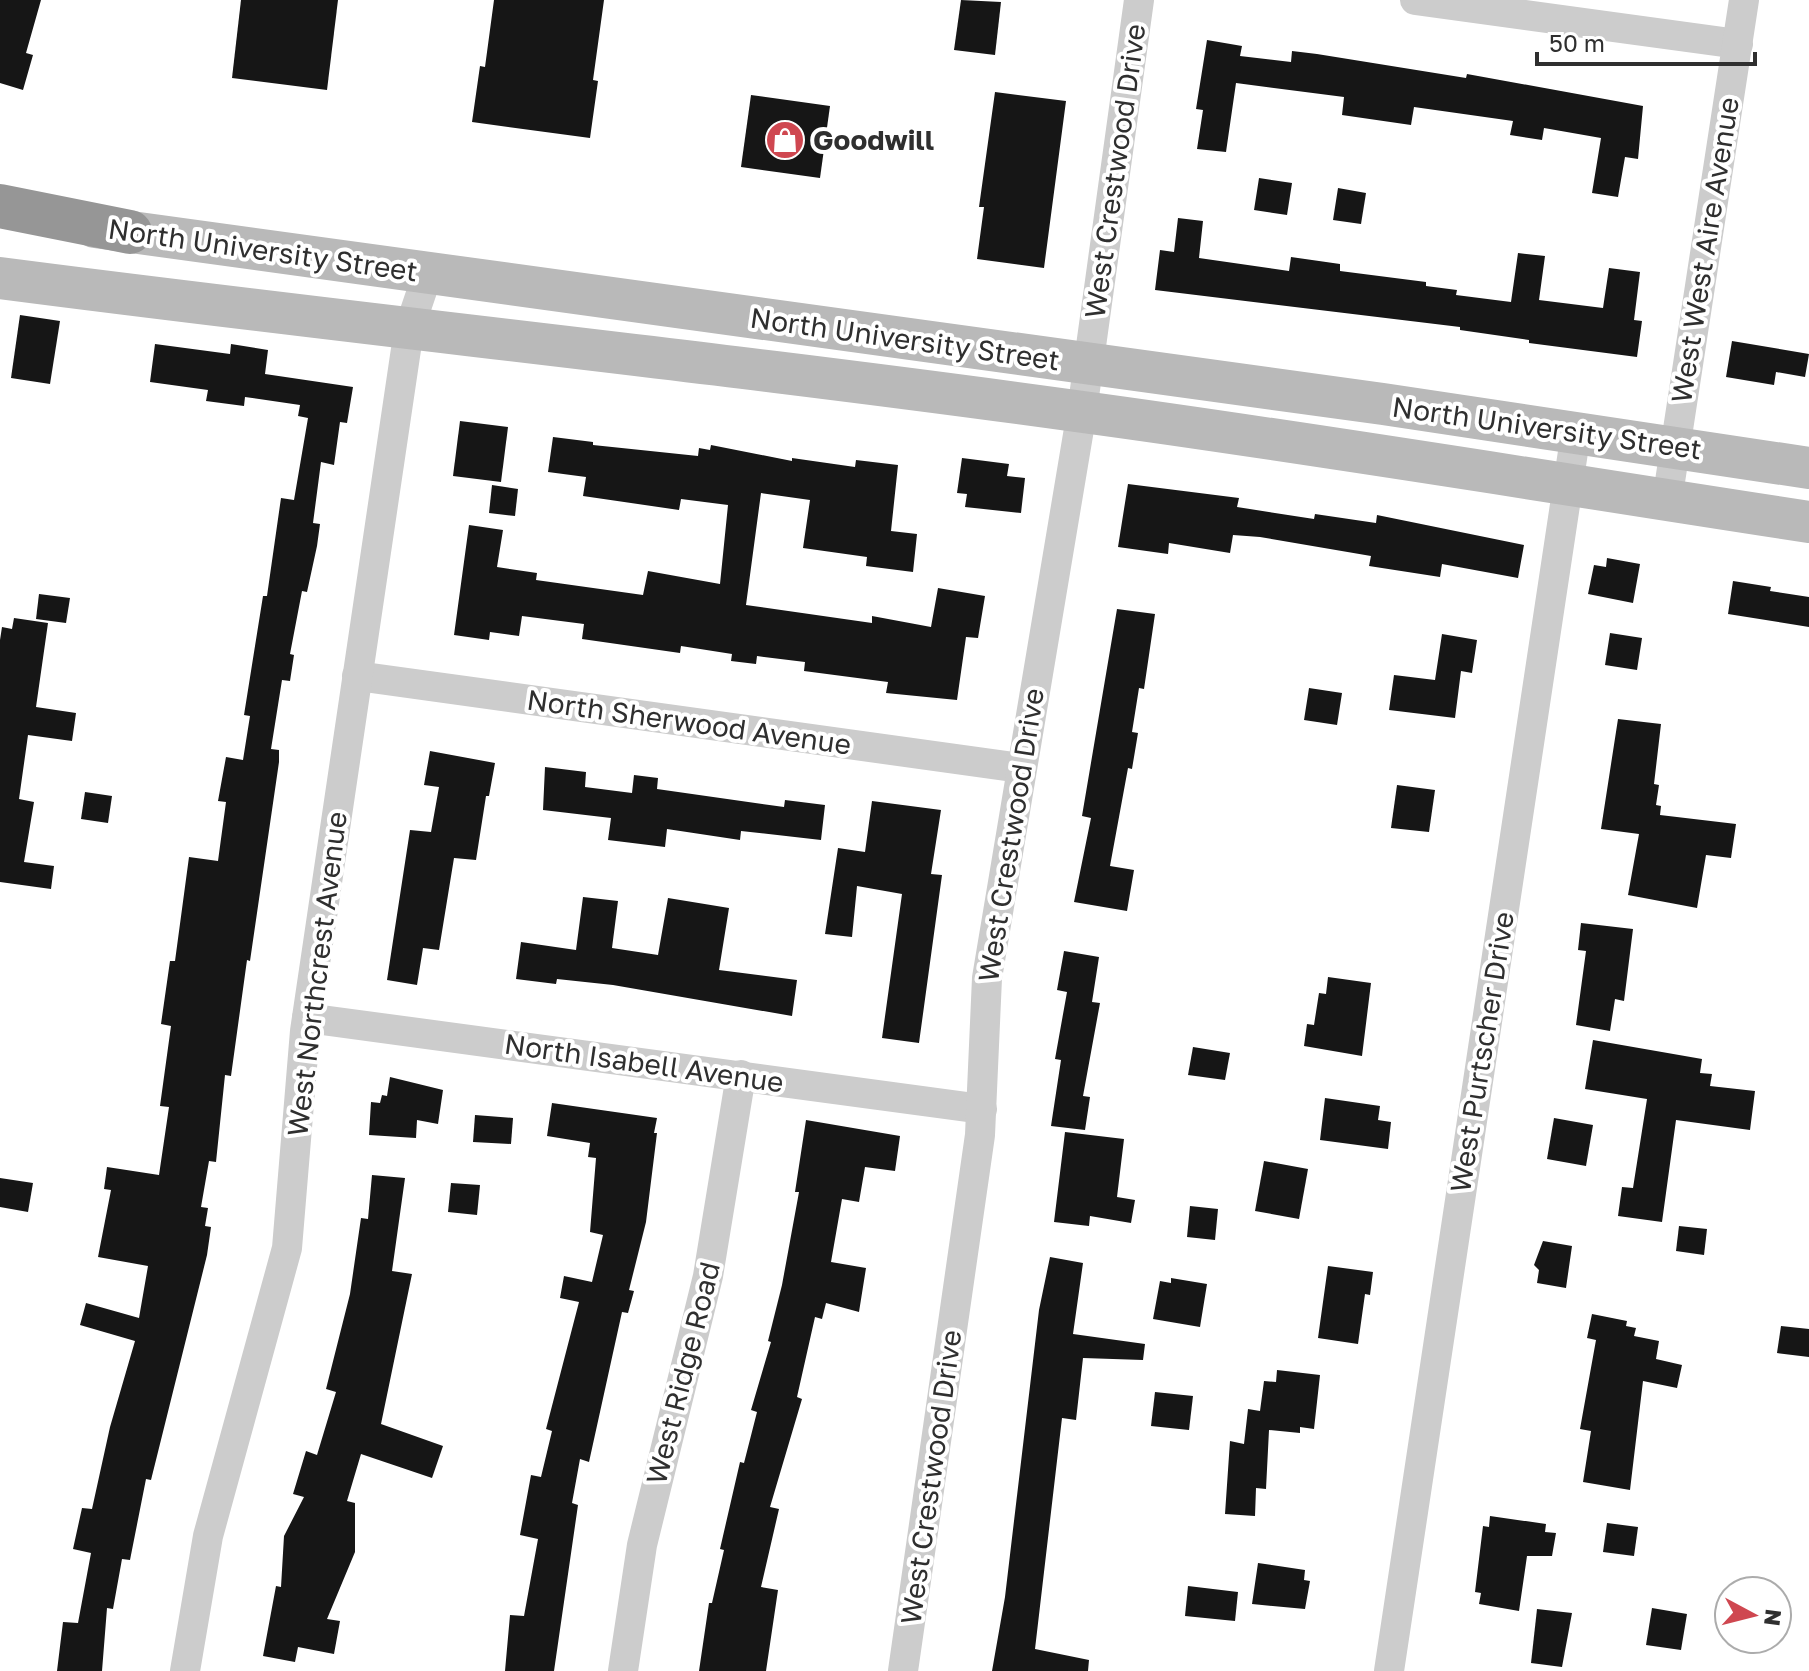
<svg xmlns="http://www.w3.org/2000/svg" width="1809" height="1671" viewBox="0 0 1809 1671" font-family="'Golos Text',sans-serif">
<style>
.building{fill:#161616}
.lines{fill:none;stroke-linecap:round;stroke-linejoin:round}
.street{stroke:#ccc;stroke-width:30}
.secondary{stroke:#b9b9b9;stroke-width:42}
.highway{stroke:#969696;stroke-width:44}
.labels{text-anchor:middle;stroke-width:8;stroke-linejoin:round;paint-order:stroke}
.poi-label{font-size:28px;font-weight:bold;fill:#2f2f2f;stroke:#fff;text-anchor:start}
.street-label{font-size:28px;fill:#2f2f2f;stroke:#fff}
</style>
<rect width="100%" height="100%" fill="#fff"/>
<g class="building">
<polygon points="0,0 41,0 26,53 33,55 23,90 0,83"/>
<polygon points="241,0 338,0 327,90 232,78"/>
<polygon points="494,0 604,0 593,80 598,81 590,138 472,122 480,66 485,67"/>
<polygon points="961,0 1001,2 995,55 954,50"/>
<polygon points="1207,40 1242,46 1240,56 1291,62 1292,51 1317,54 1466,78 1467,74 1643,106 1638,159 1625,157 1618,197 1592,193 1601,138 1544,128 1542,140 1510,135 1513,121 1414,107 1411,125 1342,115 1344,97 1236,83 1226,152 1197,149 1203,110 1196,109"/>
<polygon points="995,92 1066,101 1044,268 977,259 984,207 979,207"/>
<polygon points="751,95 830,106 820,178 741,167"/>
<polygon points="1259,178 1292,183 1287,215 1254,210"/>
<polygon points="1338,188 1366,193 1361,224 1333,220"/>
<polygon points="1178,218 1203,221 1199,258 1289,271 1291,257 1340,264 1340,271 1426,282 1426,286 1457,290 1456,295 1511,302 1518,253 1545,256 1539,300 1603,308 1609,268 1640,272 1634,320 1642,321 1637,357 1529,343 1529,340 1460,330 1460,327 1155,290 1160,250 1174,252"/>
<polygon points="20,315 60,321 50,384 11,378"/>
<polygon points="1732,341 1809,354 1805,377 1776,372 1774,385 1726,377"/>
<polygon points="155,344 230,354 231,344 268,350 265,374 353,387 347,423 340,422 334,465 321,462 313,523 320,524 317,546 307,592 302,591 290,654 294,655 290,681 282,680 271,749 279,750 279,762 250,961 247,960 231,1076 225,1075 216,1162 209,1161 201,1207 208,1208 205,1226 211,1227 207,1255 151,1480 146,1479 130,1560 122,1559 113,1609 107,1608 102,1671 57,1671 63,1622 78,1623 91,1553 73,1549 82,1508 92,1509 110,1427 135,1341 80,1325 86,1303 139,1318 148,1266 98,1257 111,1190 104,1189 107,1167 159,1175 169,1107 160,1106 171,1026 161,1024 170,961 175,961 189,857 218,861 226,802 218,801 226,757 243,760 250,716 244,715 263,596 267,596 281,498 294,500 308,418 298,416 300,405 245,397 244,406 206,401 208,390 150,382"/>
<polygon points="460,421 508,427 501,482 453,476"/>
<polygon points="553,437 593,442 593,445 698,456 699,448 710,450 711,445 792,461 792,458 855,467 856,460 898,465 891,531 917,534 913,572 866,566 867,557 803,548 810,500 761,493 746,605 872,623 872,616 931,627 938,588 985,596 978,638 966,637 957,700 886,693 888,682 804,671 805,662 757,656 756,664 731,661 732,654 681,646 680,653 582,639 584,624 522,616 519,636 490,632 489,640 454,635 469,525 503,530 497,567 537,573 536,580 643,595 648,571 720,584 728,505 681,499 679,510 583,496 586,477 548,472"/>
<polygon points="962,458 1009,464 1007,476 1025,478 1021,513 965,507 967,494 957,493"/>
<polygon points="1128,484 1239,498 1237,507 1314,519 1315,514 1376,523 1377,515 1524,545 1518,578 1442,564 1440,577 1369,566 1371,556 1260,537 1233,535 1230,553 1169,543 1168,554 1118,547"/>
<polygon points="492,485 518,489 515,516 489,513"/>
<polygon points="1607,558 1640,564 1633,603 1588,594 1594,565 1606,567"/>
<polygon points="1733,581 1771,587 1770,591 1809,597 1809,627 1728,614"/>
<polygon points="39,594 70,598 66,623 36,619"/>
<polygon points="1117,609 1155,614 1144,689 1139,688 1132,732 1138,733 1132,769 1128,768 1110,866 1134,870 1127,911 1074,902 1091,818 1082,816"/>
<polygon points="14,618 48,623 36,707 76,713 72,741 28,735 19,799 34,802 24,862 54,866 51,889 0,882 0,640 2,627 12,629"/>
<polygon points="1610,633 1642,638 1637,670 1605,665"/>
<polygon points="1442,634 1477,640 1472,673 1461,671 1455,718 1389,710 1394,675 1435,680"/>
<polygon points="1309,688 1342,693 1337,725 1304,720"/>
<polygon points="1618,719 1661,724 1654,784 1659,785 1656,805 1661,806 1660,815 1736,824 1731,858 1706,855 1697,908 1628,895 1639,834 1601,829"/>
<polygon points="430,751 495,763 489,796 486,796 476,860 454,858 439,950 423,948 417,985 387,980 410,830 431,832 439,787 424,785"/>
<polygon points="545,767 586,772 585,787 632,793 634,775 658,778 657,789 784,807 785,800 825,805 821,840 741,831 740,840 667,829 665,847 608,840 611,818 543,810"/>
<polygon points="1397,785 1435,790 1429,832 1391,828"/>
<polygon points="85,792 112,796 108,823 81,819"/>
<polygon points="872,801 941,810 931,874 942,875 919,1043 882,1038 902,894 857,886 852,937 825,934 838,848 865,852"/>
<polygon points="583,897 618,901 612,948 658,955 668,898 729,908 719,970 797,980 792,1016 613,985 557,979 556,984 516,979 521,942 576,950"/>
<polygon points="1581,923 1633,929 1624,1001 1615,999 1610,1031 1576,1025 1586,951 1578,950"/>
<polygon points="1064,951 1099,957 1092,1002 1100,1003 1083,1096 1090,1097 1085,1130 1051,1126 1061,1060 1055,1059 1067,992 1057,990"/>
<polygon points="1328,977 1371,983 1362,1056 1304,1046 1307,1024 1314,1025 1319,993 1326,994"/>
<polygon points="1593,1040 1702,1059 1700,1073 1712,1074 1710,1086 1755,1091 1750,1130 1676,1120 1662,1222 1618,1216 1622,1187 1633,1188 1647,1099 1585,1089"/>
<polygon points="1193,1047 1230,1053 1225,1080 1188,1075"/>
<polygon points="390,1077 443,1090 438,1124 417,1120 416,1138 369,1135 371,1102 380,1103 382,1095 387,1096"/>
<polygon points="1325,1098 1380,1106 1378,1120 1391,1122 1388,1149 1320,1140"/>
<polygon points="552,1103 657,1118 654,1133 657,1133 646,1222 629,1290 634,1291 628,1313 622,1312 589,1462 580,1459 572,1503 578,1505 554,1671 505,1671 510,1615 524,1616 538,1539 520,1535 531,1475 541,1477 552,1431 546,1429 579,1302 560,1298 564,1276 592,1282 603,1235 590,1232 596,1158 588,1157 590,1143 547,1136"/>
<polygon points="475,1115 513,1118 511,1144 473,1142"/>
<polygon points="1554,1118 1593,1125 1586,1166 1547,1159"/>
<polygon points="806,1120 900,1136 895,1171 865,1167 859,1202 842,1199 831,1262 866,1268 859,1312 826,1303 822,1319 815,1317 797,1397 802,1399 770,1507 779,1509 761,1587 778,1590 766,1671 699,1671 709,1603 712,1603 724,1550 720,1549 740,1462 744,1463 757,1412 751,1410 771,1342 768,1341 782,1285 799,1192 795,1192"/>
<polygon points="1065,1132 1124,1139 1117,1197 1135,1200 1131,1223 1090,1216 1089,1226 1054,1222"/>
<polygon points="1264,1161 1308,1169 1299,1219 1255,1211"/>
<polygon points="372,1175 405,1178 392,1271 412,1274 381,1424 443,1446 432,1478 361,1454 347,1501 355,1503 355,1552 327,1619 340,1621 334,1654 298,1647 295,1662 263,1656 276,1586 281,1587 284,1536 304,1497 293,1494 306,1451 317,1455 336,1392 326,1389 350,1294 361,1218 368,1219"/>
<polygon points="0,1178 33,1183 28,1212 0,1207"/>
<polygon points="451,1183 480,1185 477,1215 448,1212"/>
<polygon points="1190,1206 1218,1209 1215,1240 1187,1237"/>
<polygon points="1679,1226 1707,1229 1704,1255 1676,1251"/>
<polygon points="1543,1241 1572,1246 1566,1288 1537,1283 1539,1270 1534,1265"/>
<polygon points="1050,1257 1083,1263 1073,1334 1145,1344 1143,1360 1083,1358 1076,1420 1062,1418 1035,1649 1089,1660 1088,1671 992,1671 1005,1597 1039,1310"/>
<polygon points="1328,1266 1373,1272 1370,1295 1365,1294 1358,1344 1318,1338"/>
<polygon points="1171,1278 1207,1284 1200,1327 1153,1319 1160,1281 1171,1283"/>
<polygon points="1592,1314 1627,1321 1626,1326 1636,1328 1634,1336 1659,1341 1656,1359 1682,1365 1677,1388 1643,1381 1630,1490 1583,1482 1591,1431 1580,1429 1596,1340 1587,1338"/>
<polygon points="1781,1326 1809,1329 1809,1357 1777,1353"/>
<polygon points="1277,1370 1320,1375 1314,1429 1300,1427 1300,1433 1269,1430 1266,1489 1256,1488 1255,1516 1225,1514 1230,1441 1244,1444 1248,1409 1260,1411 1264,1381 1276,1382"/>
<polygon points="1155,1392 1193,1396 1189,1430 1151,1426"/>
<polygon points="1490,1516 1546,1524 1545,1532 1556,1533 1552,1556 1527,1556 1519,1611 1479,1604 1481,1593 1475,1592 1483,1526 1489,1527"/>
<polygon points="1607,1523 1638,1527 1634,1556 1603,1552"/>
<polygon points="1258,1563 1305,1570 1304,1580 1310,1581 1305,1609 1252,1604"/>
<polygon points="1188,1586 1238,1592 1235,1621 1185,1616"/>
<polygon points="1652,1608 1687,1614 1681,1650 1646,1645"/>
<polygon points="1537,1609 1572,1613 1562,1667 1531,1663"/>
</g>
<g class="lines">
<g class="street">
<polyline points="1415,0 1738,44"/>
<polyline points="1667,501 1744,0"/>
<polyline points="357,676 1021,768"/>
<polyline points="307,1018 982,1109"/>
<polyline points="185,1671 208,1536 287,1248 305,1031 409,329 428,273"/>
<polyline points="623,1671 642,1545 708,1276 741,1075"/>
<polyline points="903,1671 980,1135 987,978 1082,411 1139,0"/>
<polyline points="1389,1671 1576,432"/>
</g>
<g class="secondary">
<polyline points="95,227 1383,404 1809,468"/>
<path d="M0,278C361,325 723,362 1083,412C1326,445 1567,485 1809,522"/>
</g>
<polyline class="highway" points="0,206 130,232"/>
</g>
<defs>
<symbol id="shop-disc" viewBox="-11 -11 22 22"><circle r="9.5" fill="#cf4750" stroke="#fff"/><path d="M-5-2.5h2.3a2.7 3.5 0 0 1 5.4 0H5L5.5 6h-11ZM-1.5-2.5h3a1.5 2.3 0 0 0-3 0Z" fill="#fff"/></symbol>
</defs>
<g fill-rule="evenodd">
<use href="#shop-disc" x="763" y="118" width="44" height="44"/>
</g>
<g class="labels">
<g class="poi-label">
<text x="813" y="150">Goodwill</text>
</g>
<g class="street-label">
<text transform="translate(1115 171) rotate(-82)" y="10">West Crestwood Drive</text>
<text transform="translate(263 250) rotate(8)" y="10">North University Street</text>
<text transform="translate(1705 250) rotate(-81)" y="10">West West Aire Avenue</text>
<text transform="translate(905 339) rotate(8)" y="10">North University Street</text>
<text transform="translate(1547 428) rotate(8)" y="10">North University Street</text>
<text transform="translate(689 722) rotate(8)" y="10">North Sherwood Avenue</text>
<text transform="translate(1011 835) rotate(-81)" y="10">West Crestwood Drive</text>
<text transform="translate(317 974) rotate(-83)" y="10">West Northcrest Avenue</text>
<text transform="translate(1482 1052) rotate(-81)" y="10">West Purtscher Drive</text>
<text transform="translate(644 1063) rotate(8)" y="10">North Isabell Avenue</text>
<text transform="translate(683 1373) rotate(-76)" y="10">West Ridge Road</text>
<text transform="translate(931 1477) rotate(-82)" y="10">West Crestwood Drive</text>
</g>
</g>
<g transform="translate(1753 1615) rotate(97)"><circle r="38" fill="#ffffff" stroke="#acacac" stroke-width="2"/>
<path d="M0-6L14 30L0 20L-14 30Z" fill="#cf4750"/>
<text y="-12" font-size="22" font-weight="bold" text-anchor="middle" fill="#2f2f2f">N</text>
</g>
<path d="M1537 52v12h218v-12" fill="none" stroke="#2f2f2f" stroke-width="4"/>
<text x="1549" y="52" font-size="24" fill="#2f2f2f" stroke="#ffffff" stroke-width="6" paint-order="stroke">50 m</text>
</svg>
